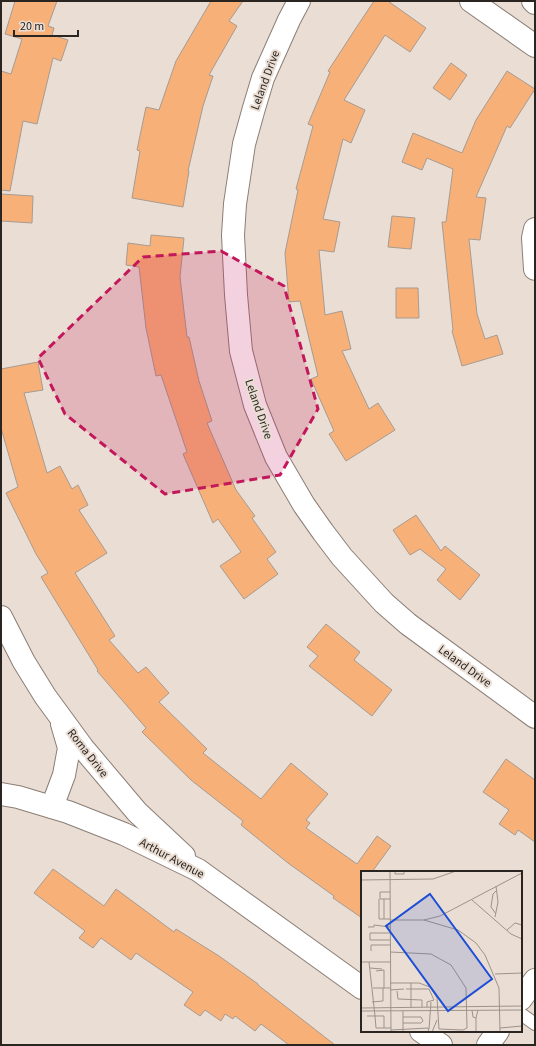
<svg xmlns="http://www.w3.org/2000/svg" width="536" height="1046" viewBox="0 0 536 1046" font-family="'Source Sans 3',sans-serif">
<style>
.building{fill:#f8b079;stroke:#a79b91}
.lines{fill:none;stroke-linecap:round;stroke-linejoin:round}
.service-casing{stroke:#8b7e76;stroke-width:14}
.minor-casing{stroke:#8b7e76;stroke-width:24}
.secondary-casing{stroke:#8b7e76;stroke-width:24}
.primary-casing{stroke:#8b7e76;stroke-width:24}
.service{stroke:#fff;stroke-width:12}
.minor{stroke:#fff;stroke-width:22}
.secondary{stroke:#fff;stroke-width:22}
.primary{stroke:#fff;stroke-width:22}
.marked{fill:#c2185b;fill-opacity:0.2;stroke:#c2185b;stroke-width:3;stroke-dasharray:8 5;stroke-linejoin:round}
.labels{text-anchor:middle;stroke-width:4;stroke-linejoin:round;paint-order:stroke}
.street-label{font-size:12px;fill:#2a2521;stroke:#eaddd3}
.inset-road{fill:none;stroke:#9d938c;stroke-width:1}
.view{fill:#1d4ed8;fill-opacity:0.15;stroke:#1d4ed8;stroke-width:2}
.inset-edge{fill:none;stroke:#2a2521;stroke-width:2}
</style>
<rect width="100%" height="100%" fill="#eaddd3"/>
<g class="building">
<polygon points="15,1 57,1 48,26 54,28 52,35 68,40 61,61 53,58 37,124 23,121 10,191 1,190 1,71 11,74 22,39 5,34"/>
<polygon points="211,1 243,1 229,21 237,26 209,75 213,76 203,106 188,171 189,171 183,207 132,198 140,151 137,150 146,107 159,110 176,61"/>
<polygon points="374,1 388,1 426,28 410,52 385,35 344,100 365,110 351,143 343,139 323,219 340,222 334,252 319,250 325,315 342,311 351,349 342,351 369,409 378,403 395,430 346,461 329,434 334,431 311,379 318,376 300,301 289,302 285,253 298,190 296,189 313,126 308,124 330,72 328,71 356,28"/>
<polygon points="451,63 467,75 450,100 433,88"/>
<polygon points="507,71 535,89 510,128 507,126 476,197 486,198 480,240 469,239 477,314 485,339 497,335 503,354 462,366 452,331 453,330 442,222 446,222 453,169 427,158 422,170 402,162 413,133 462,153 476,120"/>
<polygon points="1,194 33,196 32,223 1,221"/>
<polygon points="392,216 415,218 411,249 388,247"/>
<polygon points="151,235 184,238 180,277 187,337 189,337 199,381 212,421 207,423 236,490 255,516 252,518 276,552 267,559 278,574 244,599 220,566 241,552 218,519 213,523 183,454 187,452 161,375 156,376 146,328 139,267 126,265 128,243 150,246"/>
<polygon points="396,288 418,288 419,318 396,318"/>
<polygon points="38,362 43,390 24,393 47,473 60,466 72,489 78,485 88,505 79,510 107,553 75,573 115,636 109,640 138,673 146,667 169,693 159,702 207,749 203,753 261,799 291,763 328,794 306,820 310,823 306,828 357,864 377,836 391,846 372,872 362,872 362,918 333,898 334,896 288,863 241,825 243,821 191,780 142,732 146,728 97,671 98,670 41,577 48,573 36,554 6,493 18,487 1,428 1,369"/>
<polygon points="416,515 441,551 445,546 480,575 460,600 437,580 446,569 420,549 410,555 393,530"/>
<polygon points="326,624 360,652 354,660 392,690 372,716 309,666 318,656 307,647"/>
<polygon points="506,759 535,780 535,842 518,830 515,835 499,824 509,810 483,792"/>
<polygon points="53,869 104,906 116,889 174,932 176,929 219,956 258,984 258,985 335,1045 289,1045 261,1024 255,1031 235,1016 233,1019 225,1014 221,1021 205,1010 200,1016 184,1005 193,992 136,953 131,960 101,938 93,948 79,938 85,931 34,893"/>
</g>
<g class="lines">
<defs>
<polyline id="service" points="521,1014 535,1024"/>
<g id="minor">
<polyline points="299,1 289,20 263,78 254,108 244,144 235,204 233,235 236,295 241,351 255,405 276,457 304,505 323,532 342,557 384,603 408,624 535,717"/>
<polyline points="535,229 533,238 535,269"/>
<polyline points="1,617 24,662 45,696 83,748 137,812 184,856"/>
<polyline points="1,794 18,797 68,812 124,834 198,870 362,988"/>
<polyline points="52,807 64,775 69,748 62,724"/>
<polyline points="421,1031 441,1045"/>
</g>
<g id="secondary">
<polyline points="471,1 535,46"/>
<polyline points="533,1 535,3"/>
</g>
<g id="primary">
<polyline points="521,999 535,980"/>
<polyline points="488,1045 498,1031"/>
</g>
</defs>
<use href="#service" class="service-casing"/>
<use href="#minor" class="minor-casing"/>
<use href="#secondary" class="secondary-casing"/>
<use href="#primary" class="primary-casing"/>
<use href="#service" class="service"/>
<use href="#minor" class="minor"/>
<use href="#secondary" class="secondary"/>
<use href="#primary" class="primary"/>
</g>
<path class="marked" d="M221,251L284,286L318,409L280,475L165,494L65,414L38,358L143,257Z"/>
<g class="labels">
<g class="street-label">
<text transform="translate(265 80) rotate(-70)" y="4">Leland Drive</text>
<text transform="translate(259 409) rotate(71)" y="4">Leland Drive</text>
<text transform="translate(465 666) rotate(36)" y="4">Leland Drive</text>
<text transform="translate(88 753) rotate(52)" y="4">Roma Drive</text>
<text transform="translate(172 858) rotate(28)" y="4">Arthur Avenue</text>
</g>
</g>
<g transform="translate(361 871)">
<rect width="161" height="161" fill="#eaddd3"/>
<path class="inset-road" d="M29,0L30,161M34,0V3H43V0M0,9L72,8L95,0M29,21H19V28H29M18,28V48H29M111,29L150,63L161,68M135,43L130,36L132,23L136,19M134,46L137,31L135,15M23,48V28M29,49H63L79,45L161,2M63,49L97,59L115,72L124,84L138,117L139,161M7,56H13V54L29,56M146,59L154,52L161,54M29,62H9V69H29M10,80V74H29M29,81L70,83L90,94L105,117L106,157L102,159L78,158L76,127L69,116L58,112H29M0,91H29M8,91L14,145H23V157H30M9,97L21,98M15,100L23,99V117M134,103L161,102M12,117H29M45,118H68L73,129L66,131V136M29,119L43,118M36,120L37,128L61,129V136M11,131L22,130V117M50,136V112M0,137L161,135M111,139L112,146L115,147L117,139M0,140L161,139M42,140V161M6,145H14L15,157H23M42,146H60L62,150L60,152H42M115,147V161M139,157L161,155M68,158L70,131M30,159L67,157L68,161M71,161L76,149"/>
<path class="view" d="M69,23L131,108L87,140L25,55Z"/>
<rect width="161" height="161" class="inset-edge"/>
</g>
<rect width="536" height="1046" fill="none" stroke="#2a2521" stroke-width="4"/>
<path d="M14 30v6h64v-6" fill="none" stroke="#2a2521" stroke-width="2"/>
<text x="20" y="30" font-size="12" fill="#2a2521" stroke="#eaddd3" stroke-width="3" paint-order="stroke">20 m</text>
</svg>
